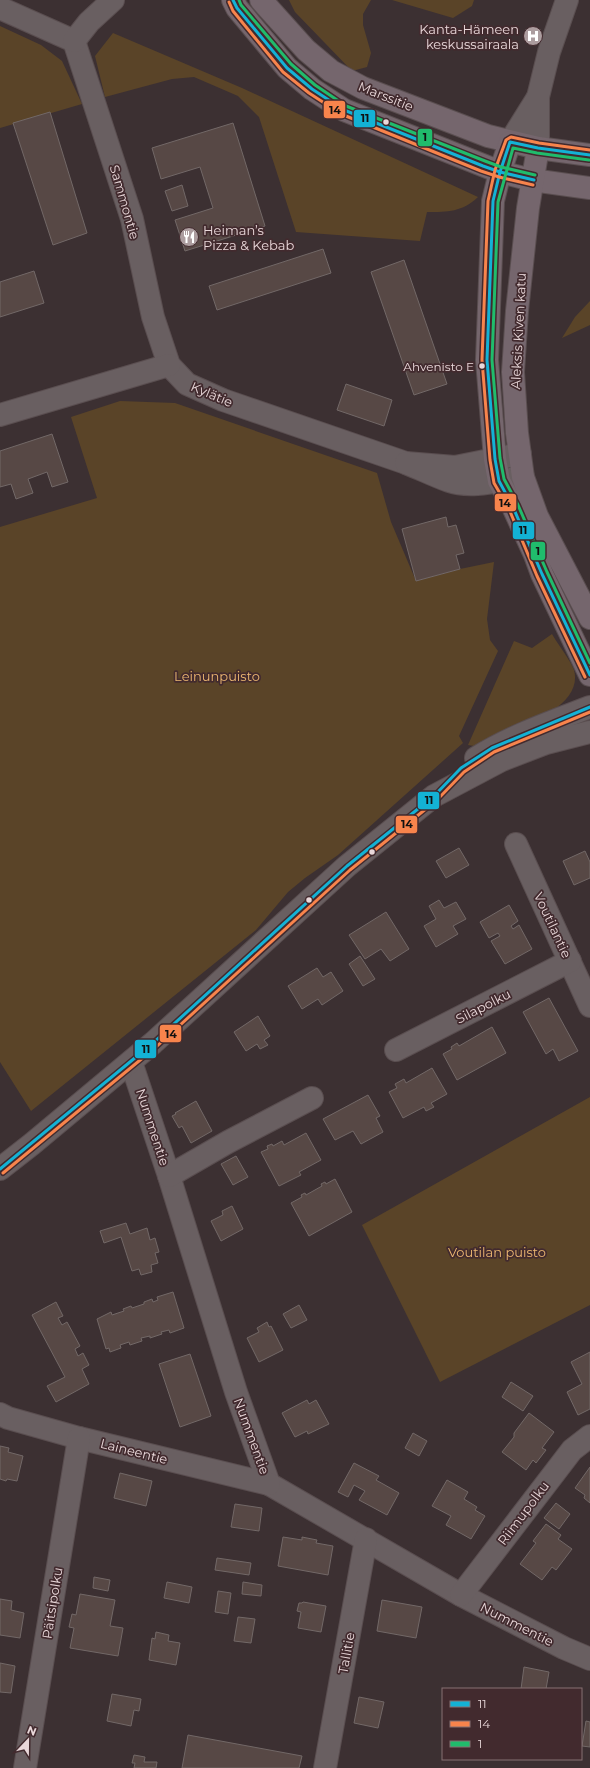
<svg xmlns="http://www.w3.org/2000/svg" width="590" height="1768" viewBox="0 0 590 1768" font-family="Montserrat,sans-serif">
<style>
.green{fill:#5a4428}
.building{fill:#574845;stroke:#726867}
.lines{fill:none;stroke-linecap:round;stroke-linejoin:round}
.minor-casing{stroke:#5a4e50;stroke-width:24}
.major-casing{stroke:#5a4e50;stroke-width:24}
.minor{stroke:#695f61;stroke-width:22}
.major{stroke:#75666d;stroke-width:22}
.bus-1-casing{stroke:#422a2e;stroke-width:6}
.bus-2-casing{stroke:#422a2e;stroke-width:6}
.bus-3-casing{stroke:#422a2e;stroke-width:6}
.bus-1{stroke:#13b2d5;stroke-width:3}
.bus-2{stroke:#f8844c;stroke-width:3}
.bus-3{stroke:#20bc6c;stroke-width:3}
.bus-dot{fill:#e9d8da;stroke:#422a2e;stroke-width:1.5}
.labels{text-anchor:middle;stroke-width:3.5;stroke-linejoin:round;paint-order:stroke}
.bus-label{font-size:12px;fill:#e9d8da;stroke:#422a2e;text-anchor:end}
.poi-label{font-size:13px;fill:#e9d8da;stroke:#422a2e;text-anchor:end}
.street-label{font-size:13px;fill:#e9d8da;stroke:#422a2e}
.park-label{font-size:13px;fill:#edb871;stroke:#422a2e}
.line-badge{stroke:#422a2e;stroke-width:1.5}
.pale-badge-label{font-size:11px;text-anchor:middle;font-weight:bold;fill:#111}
</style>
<rect width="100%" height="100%" fill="#3c3032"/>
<g class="green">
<polygon points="289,0 371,0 363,14 363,25 371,53 367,67 352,71 295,12"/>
<polygon points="392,0 474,0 472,6 453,18"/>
<polygon points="0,26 41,45 62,61 82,104 0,128"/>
<path d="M113,33L242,88L478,197C462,212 448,212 427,212L420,241L296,232L259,117L238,96L194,77L172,79L105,97L95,56Z"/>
<polygon points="590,301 590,325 562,338 575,317"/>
<polygon points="120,401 175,403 377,473 391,522 416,581 460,569 494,562 487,619 490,640 498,651 459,736 463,743 338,855 305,878 288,892 256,930 31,1111 0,1062 0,527 97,498 71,417"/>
<path d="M552,634C557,643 571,661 574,670C585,710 508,732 481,744L474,746L468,745L514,641L532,648Z"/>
<polygon points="590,1097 590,1305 440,1382 362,1225"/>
</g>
<g class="building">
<polygon points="50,112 87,233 53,245 13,123"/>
<polygon points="233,123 265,226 185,251 175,220 213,208 200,167 161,179 152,148"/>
<polygon points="182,185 188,206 172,211 165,191"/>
<polygon points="323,249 331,273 217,310 209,286"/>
<polygon points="404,260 447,384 414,395 371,272"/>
<polygon points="34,271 44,303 0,317 0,282"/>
<polygon points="346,384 392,400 384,426 337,410"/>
<polygon points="52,434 68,482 52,487 47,472 28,479 33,493 16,499 11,484 0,487 0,451"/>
<polygon points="446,517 448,527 456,525 464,553 456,555 460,569 416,581 402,529"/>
<polygon points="459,848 469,865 446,878 436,861"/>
<polygon points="585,851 590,862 590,878 574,885 563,861"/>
<polygon points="439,900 444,908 456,902 466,919 453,926 458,934 436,947 424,926 436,919 429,906"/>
<polygon points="509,905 518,921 511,926 513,929 519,925 532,949 505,964 491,941 500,936 498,933 489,938 480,922"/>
<polygon points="386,912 409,949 390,961 381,949 365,959 349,935"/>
<polygon points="360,956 375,979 363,986 349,964"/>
<polygon points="317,968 323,977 331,972 343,991 322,1005 318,999 302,1009 288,986"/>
<polygon points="549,998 578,1051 559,1061 553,1049 546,1054 523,1012"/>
<polygon points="258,1016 270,1036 264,1040 268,1045 260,1049 257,1044 246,1051 234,1032"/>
<polygon points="492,1027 506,1053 457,1080 443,1054 452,1049 451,1047 457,1043 459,1046"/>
<polygon points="432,1068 447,1094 431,1103 434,1107 426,1111 424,1107 403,1118 389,1092 397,1088 395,1084 404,1079 406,1083"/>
<polygon points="368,1095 380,1116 376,1118 383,1132 361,1144 353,1131 335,1140 323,1119"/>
<polygon points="196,1101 212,1131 191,1143 182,1126 179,1128 172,1116 176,1114 175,1113"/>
<polygon points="306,1133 321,1160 299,1172 301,1175 279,1186 261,1152 268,1149 267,1146 272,1144 273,1146 282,1141 284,1145"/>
<polygon points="236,1156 248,1177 233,1185 221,1164"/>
<polygon points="335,1179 352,1212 309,1236 291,1203 302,1197 301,1195 305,1193 306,1195 322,1186 321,1184 325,1182 326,1184"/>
<polygon points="232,1206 243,1229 221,1241 211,1221 223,1215 222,1211"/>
<polygon points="126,1223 130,1234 147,1228 150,1240 155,1238 159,1252 155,1253 158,1263 151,1265 152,1272 141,1275 139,1269 132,1271 121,1237 104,1243 100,1231"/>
<polygon points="173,1292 184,1328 170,1333 169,1330 161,1332 162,1334 150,1338 150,1336 141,1338 142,1341 130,1345 129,1342 120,1345 121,1348 110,1352 109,1348 106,1349 97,1319 111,1312 112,1315 124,1311 123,1309 131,1306 132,1308 144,1304 144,1302 152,1299 153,1302 158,1300 157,1297"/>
<polygon points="56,1302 63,1316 58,1318 62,1325 67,1322 80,1346 75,1349 78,1356 83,1353 89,1365 82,1369 89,1384 56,1402 47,1386 65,1377 32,1315"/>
<polygon points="299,1305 307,1320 291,1328 283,1314"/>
<polygon points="267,1322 269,1327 271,1326 283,1350 259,1362 247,1338 259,1332 257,1328"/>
<polygon points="590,1352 590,1409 578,1415 567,1392 582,1384 571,1362"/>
<polygon points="190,1354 211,1416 180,1427 159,1364"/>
<polygon points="511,1382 533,1396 523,1411 502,1397"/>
<polygon points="307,1400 309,1404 316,1400 329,1424 308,1434 307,1431 295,1437 282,1413"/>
<polygon points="529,1413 554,1432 542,1448 546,1450 536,1463 533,1460 526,1470 502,1452 514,1437 514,1433"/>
<polygon points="413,1433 427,1441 419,1456 405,1448"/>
<polygon points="0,1446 9,1448 8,1452 23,1456 17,1481 7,1479 6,1481 0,1479"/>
<polygon points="354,1463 379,1476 376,1480 399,1493 387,1515 359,1500 365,1491 354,1485 348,1497 338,1492"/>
<polygon points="590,1467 590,1503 584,1498 585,1495 575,1488"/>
<polygon points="120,1473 152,1481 146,1506 114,1498"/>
<polygon points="447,1480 468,1492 464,1499 477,1507 475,1510 485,1516 471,1539 446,1525 451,1516 432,1506"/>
<polygon points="556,1503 570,1514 559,1529 544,1518"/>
<polygon points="235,1504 262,1508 259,1531 231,1527"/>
<polygon points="546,1524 561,1535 558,1539 572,1549 556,1570 552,1567 542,1580 520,1564 536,1543 533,1541"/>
<polygon points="283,1537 302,1540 302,1537 317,1540 316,1543 333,1546 328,1575 278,1566"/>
<polygon points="217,1558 251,1563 249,1575 215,1570"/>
<polygon points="94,1577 110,1580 108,1591 93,1588"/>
<polygon points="167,1582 192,1587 189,1603 164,1598"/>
<polygon points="243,1582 262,1585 261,1596 242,1594"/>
<polygon points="218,1591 231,1593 228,1614 215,1612"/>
<polygon points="80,1594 115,1600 110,1626 123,1628 118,1656 70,1648 74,1628 69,1627 72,1614 76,1615"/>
<polygon points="0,1599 12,1601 11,1610 24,1613 20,1638 0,1635"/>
<polygon points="382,1600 422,1607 416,1638 377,1631"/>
<polygon points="303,1602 326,1606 321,1632 298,1628 301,1612 297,1611 299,1603 302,1603"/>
<polygon points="238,1617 255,1619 251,1643 234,1641"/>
<polygon points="156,1632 169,1635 168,1641 180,1643 176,1665 149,1660 152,1638 155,1639"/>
<polygon points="0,1663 15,1666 11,1693 0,1692"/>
<polygon points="524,1667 549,1672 546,1689 521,1689"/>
<polygon points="112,1694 141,1699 139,1711 134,1710 131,1726 107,1721"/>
<polygon points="359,1697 384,1702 378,1728 354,1723"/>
<polygon points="586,1721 590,1722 590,1747 582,1746"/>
<polygon points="188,1735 302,1756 299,1768 182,1768"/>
<polygon points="134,1755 145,1757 144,1762 157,1762 156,1768 134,1768 135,1763 132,1763"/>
</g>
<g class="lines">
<defs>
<g id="minor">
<polyline points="0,8 74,41 132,219 153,317 169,365 187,384 223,400 406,463"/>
<polyline points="74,41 89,22 113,0"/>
<polyline points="510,142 538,97"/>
<polyline points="538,148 538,97 549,52 567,0"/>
<polyline points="0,415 169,365"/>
<path d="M520,454L455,467L406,463C421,469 435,476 449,481C472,489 501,480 523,477"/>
<path d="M476,758C511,736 551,722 590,707"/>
<polyline points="516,844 590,1006"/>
<polyline points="396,1050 570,961"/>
<polyline points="131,1062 169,1176 236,1392 269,1484 461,1595 564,1648 590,1659"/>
<polyline points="0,1169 32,1144 153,1043 347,866 434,796 502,760 546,743 590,732"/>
<polyline points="169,1176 228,1142 312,1098"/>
<polyline points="0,1414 8,1418 79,1438 269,1484"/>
<polyline points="461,1595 572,1450 590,1436"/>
<polyline points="25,1768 79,1438"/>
<polyline points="325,1768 366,1539"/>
</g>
<g id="major">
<polyline points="233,0 237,8 287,68 312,89 344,110 500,172 532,180 590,188"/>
<polyline points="261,0 306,50 331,71 363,88 488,136 538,148 590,155"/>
<polyline points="510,142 500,172 493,201 487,360 495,459 499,481 513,507 535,555 542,574 590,675"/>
<polyline points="538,148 528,208 517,311 513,372 517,433 523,477 537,516 590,618"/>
</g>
</defs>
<use href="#minor" class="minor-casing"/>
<use href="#major" class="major-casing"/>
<use href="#minor" class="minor"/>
<use href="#major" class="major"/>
<defs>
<g id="bus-1">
<polyline points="233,0 237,8 287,68 312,89 344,110 483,166 500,172 534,180"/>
<polyline points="590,155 538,148 510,142 500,172 493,201 487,360 495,459 499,481 513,507 542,574 590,675"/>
<polyline points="0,1169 153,1043 347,866 434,796 461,768 492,748 590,707"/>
</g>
<g id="bus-2">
<polyline points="229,2 233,11 283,72 309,93 341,114 481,171 499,177 533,185"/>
<polyline points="585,677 537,576 509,509 494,483 490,460 482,360 488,201 495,170 506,140 511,137 539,143 590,150"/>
<polyline points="3,1173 156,1047 350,870 437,800 464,772 494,752 590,712"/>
</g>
<g id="bus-3">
<polyline points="239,0 241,5 291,64 315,85 346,106 485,161 501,167 535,175"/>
<polyline points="589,160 537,153 513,148 498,202 492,360 500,458 504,479 518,505 547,572 590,663"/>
</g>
</defs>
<use href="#bus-1" class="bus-1-casing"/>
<use href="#bus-2" class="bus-2-casing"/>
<use href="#bus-3" class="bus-3-casing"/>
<use href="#bus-1" class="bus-1"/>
<use href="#bus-2" class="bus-2"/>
<use href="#bus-3" class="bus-3"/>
</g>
<defs>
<symbol id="hospital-disc" viewBox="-11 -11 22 22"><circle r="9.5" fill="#ac9d9f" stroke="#422a2e"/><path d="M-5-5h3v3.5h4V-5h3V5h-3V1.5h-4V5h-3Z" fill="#fff"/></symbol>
<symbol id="restaurant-disc" viewBox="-11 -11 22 22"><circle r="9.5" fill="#ac9d9f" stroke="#422a2e"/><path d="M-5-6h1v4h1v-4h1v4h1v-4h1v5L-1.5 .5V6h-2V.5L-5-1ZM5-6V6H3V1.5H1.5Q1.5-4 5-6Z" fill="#fff"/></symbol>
</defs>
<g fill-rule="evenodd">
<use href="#hospital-disc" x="522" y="25" width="22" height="22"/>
<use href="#restaurant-disc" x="178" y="226" width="22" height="22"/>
</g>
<g class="bus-dot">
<circle cx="386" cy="122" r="3.5"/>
<circle cx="482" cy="366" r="3.5"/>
<circle cx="372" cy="852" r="3.5"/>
<circle cx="309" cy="900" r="3.5"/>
</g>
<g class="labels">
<g class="bus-label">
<text x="474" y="371">Ahvenisto E</text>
</g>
<g class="poi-label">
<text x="519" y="34">Kanta-Hämeen<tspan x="519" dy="15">keskussairaala</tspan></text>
<text x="203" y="235" text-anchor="start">Heiman’s<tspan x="203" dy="15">Pizza &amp; Kebab</tspan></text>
</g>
<g class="street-label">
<text transform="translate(386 96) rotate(22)" y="5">Marssitie</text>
<text transform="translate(125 202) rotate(74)" y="5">Sammontie</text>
<text transform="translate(518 331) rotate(-87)" y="5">Aleksis Kiven katu</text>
<text transform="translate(212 394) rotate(23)" y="5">Kylätie</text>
<text transform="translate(553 925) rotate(65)" y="5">Voutilantie</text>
<text transform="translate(483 1006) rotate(-27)" y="5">Silapolku</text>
<text transform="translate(153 1127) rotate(72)" y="5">Nummentie</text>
<text transform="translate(252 1436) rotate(70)" y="5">Nummentie</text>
<text transform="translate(134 1451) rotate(14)" y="5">Laineentie</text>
<text transform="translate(523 1513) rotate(-53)" y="5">Riimupolku</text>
<text transform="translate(52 1603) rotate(-81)" y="5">Päitsipolku</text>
<text transform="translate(517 1624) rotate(27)" y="5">Nummentie</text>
<text transform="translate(346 1653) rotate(-80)" y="5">Tallitie</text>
</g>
<g class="park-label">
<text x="217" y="681">Leinunpuisto</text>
<text x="497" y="1257">Voutilan puisto</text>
</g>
</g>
<g class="line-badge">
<rect x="323" y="100" width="23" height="19" rx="4" fill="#f8844c"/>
<rect x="353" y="109" width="23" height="19" rx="4" fill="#13b2d5"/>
<rect x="417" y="128" width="16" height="19" rx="4" fill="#20bc6c"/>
<rect x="494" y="493" width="23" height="19" rx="4" fill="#f8844c"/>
<rect x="512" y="521" width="23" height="19" rx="4" fill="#13b2d5"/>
<rect x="530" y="541" width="16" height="20" rx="4" fill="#20bc6c"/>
<rect x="417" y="791" width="23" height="19" rx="4" fill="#13b2d5"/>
<rect x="395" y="815" width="23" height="19" rx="4" fill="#f8844c"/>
<rect x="159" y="1024" width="23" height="19" rx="4" fill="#f8844c"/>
<rect x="134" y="1039" width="23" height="20" rx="4" fill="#13b2d5"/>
</g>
<g class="pale-badge-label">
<text x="335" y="114">14</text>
<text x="365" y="122">11</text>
<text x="425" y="141">1</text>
<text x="505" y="507">14</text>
<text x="523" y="534">11</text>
<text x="538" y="555">1</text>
<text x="429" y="804">11</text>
<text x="407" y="828">14</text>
<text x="171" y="1038">14</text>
<text x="146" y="1053">11</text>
</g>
<rect x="442" y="1688" width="140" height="72" fill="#422a2e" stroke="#857073"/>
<rect x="450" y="1701" width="20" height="6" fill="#13b2d5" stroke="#857073"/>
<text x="478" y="1708" font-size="12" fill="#e9d8da">11</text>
<rect x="450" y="1721" width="20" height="6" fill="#f8844c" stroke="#857073"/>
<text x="478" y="1728" font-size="12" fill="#e9d8da">14</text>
<rect x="450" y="1741" width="20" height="6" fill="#20bc6c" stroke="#857073"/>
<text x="478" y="1748" font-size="12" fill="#e9d8da">1</text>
<g transform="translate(28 1740) rotate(22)" stroke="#422a2e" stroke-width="3" paint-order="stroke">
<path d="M0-3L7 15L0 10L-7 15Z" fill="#e9d8da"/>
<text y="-6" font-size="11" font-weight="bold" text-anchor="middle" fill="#e9d8da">N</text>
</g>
</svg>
